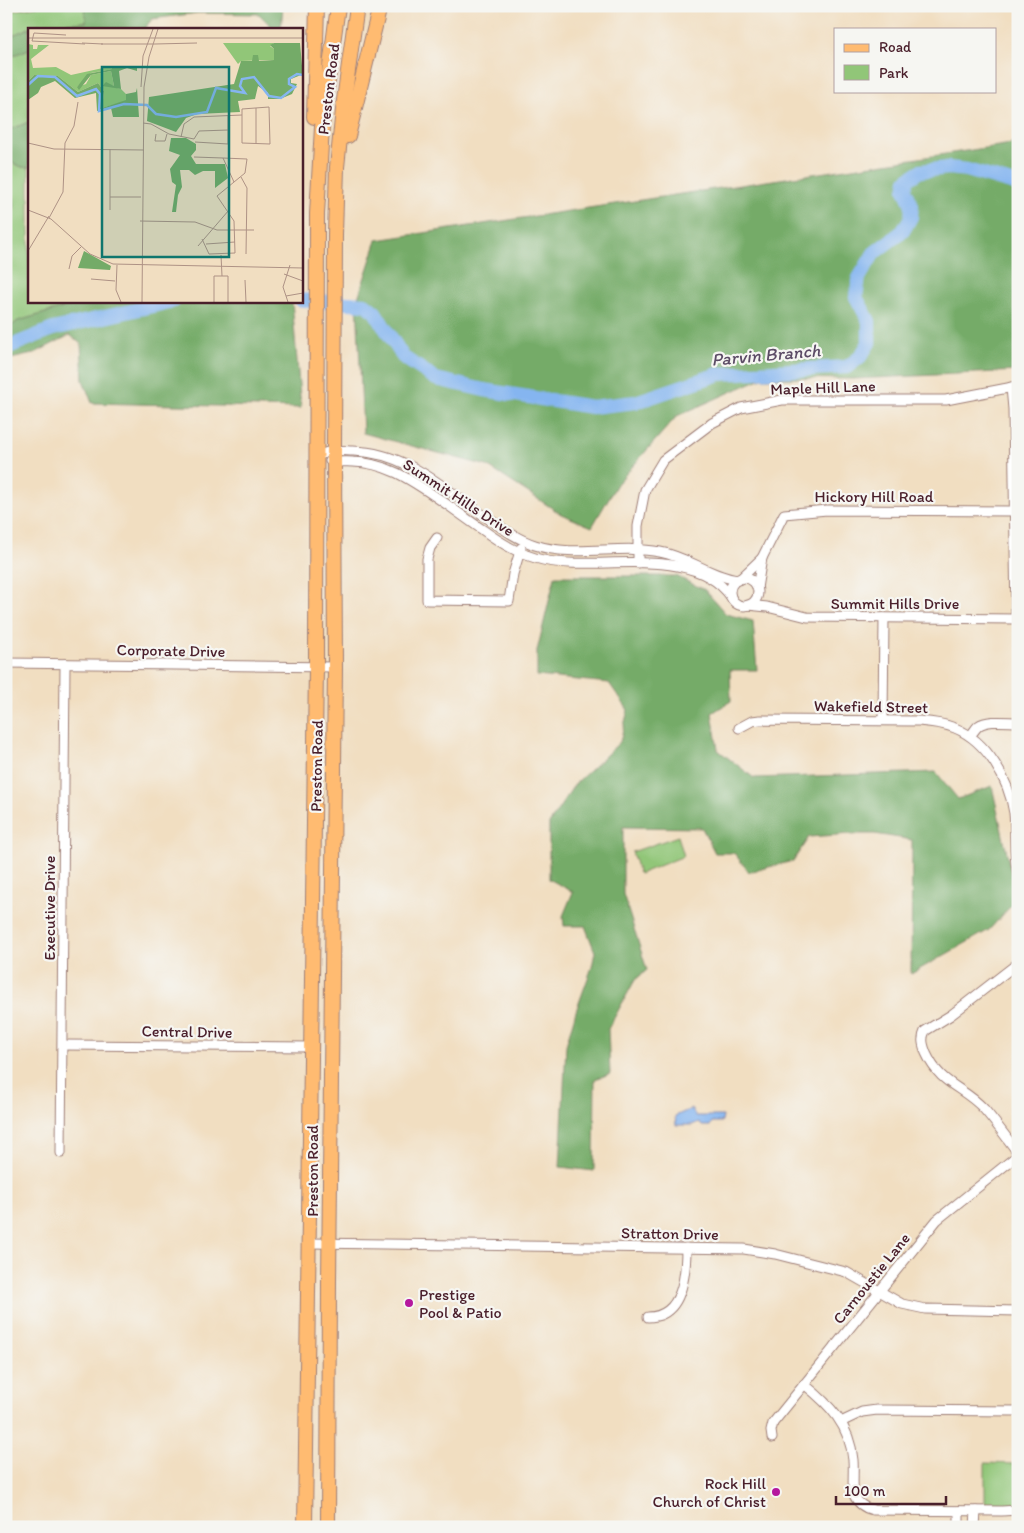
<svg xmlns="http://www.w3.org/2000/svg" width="1024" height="1533" viewBox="0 0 1024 1533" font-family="Itim,sans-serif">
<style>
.green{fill:#91c678;stroke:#6e7252}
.forest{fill:#74ab68;stroke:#5f654a}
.water{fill:#85b5f0;stroke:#686a8e}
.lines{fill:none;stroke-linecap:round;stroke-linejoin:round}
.river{stroke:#85b5f0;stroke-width:14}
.minor-casing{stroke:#9e7e76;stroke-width:11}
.primary-casing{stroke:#9e7e76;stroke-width:16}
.minor{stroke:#fff;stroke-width:9}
.primary{stroke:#ffbb71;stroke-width:14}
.poi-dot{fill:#b5179e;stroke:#f6f6f2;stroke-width:2}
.labels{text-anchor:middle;stroke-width:4.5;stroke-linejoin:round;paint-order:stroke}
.street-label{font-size:16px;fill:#4a1f2b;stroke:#f6f6f2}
.poi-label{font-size:16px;fill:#4a1f2b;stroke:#f6f6f2;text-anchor:start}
.water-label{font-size:18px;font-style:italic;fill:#5c4c66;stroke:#f6f6f2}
.inset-river{fill:none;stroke:#85b5f0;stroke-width:2.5}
.inset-road{fill:none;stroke:#ae9285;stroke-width:1}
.view{fill:#0f766e;fill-opacity:0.15;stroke:#0f766e;stroke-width:2.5}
.inset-edge{fill:none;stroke:#4a1f2b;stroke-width:2.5}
</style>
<rect width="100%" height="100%" fill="#f6f6f2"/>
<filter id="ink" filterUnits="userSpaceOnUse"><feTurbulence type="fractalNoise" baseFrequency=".02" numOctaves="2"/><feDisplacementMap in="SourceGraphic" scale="10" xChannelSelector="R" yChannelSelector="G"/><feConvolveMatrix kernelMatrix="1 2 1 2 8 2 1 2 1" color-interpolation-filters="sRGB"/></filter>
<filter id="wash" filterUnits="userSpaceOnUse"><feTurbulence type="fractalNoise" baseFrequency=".0096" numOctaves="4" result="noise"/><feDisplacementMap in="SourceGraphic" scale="20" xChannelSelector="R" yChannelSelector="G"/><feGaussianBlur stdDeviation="1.12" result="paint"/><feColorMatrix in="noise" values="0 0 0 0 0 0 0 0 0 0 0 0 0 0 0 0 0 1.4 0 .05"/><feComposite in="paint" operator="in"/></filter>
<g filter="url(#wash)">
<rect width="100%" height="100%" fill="#f1dec1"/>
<g class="green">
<polygon points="38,6 85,6 86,22 36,25 6,38 6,12"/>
<polygon points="29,49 29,122 6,131 6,58"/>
<polygon points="6,160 22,167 29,168 29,301 87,301 18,321 6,330 6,264 14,199 6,189"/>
<polygon points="678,836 684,856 639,874 632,852"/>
<polygon points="985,1463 1018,1464 1018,1504 985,1506"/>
</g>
<g class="forest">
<polygon points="85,6 283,6 281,29 274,29 259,14 198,13 152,19 144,29 29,29 29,49 6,58 6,38 36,25 86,22"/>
<polygon points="29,122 29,168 22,167 6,160 6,131"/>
<polygon points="1018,143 1018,371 853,379 762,378 677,416 617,484 592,527 561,514 487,466 363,433 357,301 377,240"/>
<polygon points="6,189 14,199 6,264"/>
<polygon points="87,301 292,301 301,408 92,403 83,380 81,344 70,335 33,354 6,360 6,330 18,321"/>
<polygon points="555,576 676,576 705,590 726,614 753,621 757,670 730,670 731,701 712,713 718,750 754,778 936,772 958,799 992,786 1017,899 989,930 911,974 912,840 875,834 851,834 809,837 793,861 749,872 734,853 715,853 702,828 623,827 623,894 647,970 635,980 608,1029 610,1074 595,1079 594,1171 560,1167 566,1045 576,1011 592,967 595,952 585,926 564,926 563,916 573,892 549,879 549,824 574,785 620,742 628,710 609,683 537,676 537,651"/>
</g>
<polygon class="water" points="691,1109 696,1116 723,1116 722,1122 712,1122 710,1126 702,1126 699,1122 692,1125 676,1125 675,1116"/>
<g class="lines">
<g class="river">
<polyline points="301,300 365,304 375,312 403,357 436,379 484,390 592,407 636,402 719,374 847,367 860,357 869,343 869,321 856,297 859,278 874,253 903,231 911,217 912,205 905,190 907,180 920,171 949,168 967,170 1018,185"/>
<polyline points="6,348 53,329 174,301"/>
</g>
</g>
</g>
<g filter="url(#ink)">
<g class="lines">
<defs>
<g id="minor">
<path d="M316,456C321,455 328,451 334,451C340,450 347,451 353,451C406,452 444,488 486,517C502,528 517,539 535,545C575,558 619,544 660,552C688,557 710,576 738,580"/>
<path d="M330,461C338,463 345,461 353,462C368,462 384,467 397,473C427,488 455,511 483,530C501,543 520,555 543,560C598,572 694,543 731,597"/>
<polyline points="437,538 430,548 427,559 427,600 509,601 513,574 521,548"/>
<polyline points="638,563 638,526 645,490 663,460 712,423 741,408 782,400 946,400 1018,386"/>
<circle cx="744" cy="592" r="14"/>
<polyline points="740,579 762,558 784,514 827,510 1014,511"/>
<polyline points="757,588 762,558"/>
<polyline points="748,605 767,607 807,617 1016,619 1013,409 1011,387"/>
<polyline points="6,663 335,667"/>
<polyline points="883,720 884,618"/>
<path d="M739,728L752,721L760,720L918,721C930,722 943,723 955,728C987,741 1009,780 1014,813C1016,833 1013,854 1018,874"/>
<path d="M970,736C973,733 975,729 978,726C988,719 1006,722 1018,722"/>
<path d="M1018,963L951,1015L925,1031C921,1039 923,1045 926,1053C941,1086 963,1086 984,1109C996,1123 1007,1138 1018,1153"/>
<polyline points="63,1045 312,1047"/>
<polyline points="61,1153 65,664"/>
<polyline points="310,1243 744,1249 775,1254 846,1272 902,1304 925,1309 1018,1311"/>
<path d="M648,1317C683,1317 686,1274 686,1248"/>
<path d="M804,1384C830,1405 850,1425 853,1460C854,1472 852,1484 854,1495C858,1504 864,1508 873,1510L1002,1511L1018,1510"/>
<polyline points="841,1422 862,1412 877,1410 1018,1411"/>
<polyline points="772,1438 771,1431 773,1423 937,1220 1018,1155"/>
<polyline points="959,1527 959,1511"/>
<polyline points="975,1527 976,1511"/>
</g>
<g id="primary">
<polyline points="314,117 317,6"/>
<polyline points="348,136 380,6"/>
<polyline points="305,1527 316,666 317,214 322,127 338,6"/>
<polyline points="328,1527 329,1282 335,667 334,451 335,234 337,167 344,100 357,6"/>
</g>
</defs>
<use href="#minor" class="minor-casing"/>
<use href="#primary" class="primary-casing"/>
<use href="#minor" class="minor"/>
<use href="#primary" class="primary"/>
</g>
</g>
<g class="poi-dot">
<circle cx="409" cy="1303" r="5"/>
<circle cx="776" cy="1492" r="5"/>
</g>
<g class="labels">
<g class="street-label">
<text transform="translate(328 89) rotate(-83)" y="6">Preston Road</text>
<text transform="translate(823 387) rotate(-2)" y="6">Maple Hill Lane</text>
<text x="874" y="502">Hickory Hill Road</text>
<text transform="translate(459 497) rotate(33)" y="6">Summit Hills Drive</text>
<text x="895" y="609">Summit Hills Drive</text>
<text transform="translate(171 650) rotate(1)" y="6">Corporate Drive</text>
<text transform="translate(871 706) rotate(1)" y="6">Wakefield Street</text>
<text transform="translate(316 766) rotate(-89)" y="6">Preston Road</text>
<text transform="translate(49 908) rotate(-90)" y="6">Executive Drive</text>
<text transform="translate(187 1031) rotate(1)" y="6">Central Drive</text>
<text transform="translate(312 1171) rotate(-90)" y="6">Preston Road</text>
<text transform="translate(670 1233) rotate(1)" y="6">Stratton Drive</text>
<text transform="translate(871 1278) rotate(-51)" y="6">Carnoustie Lane</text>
</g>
<g class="poi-label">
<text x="419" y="1300">Prestige<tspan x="419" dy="18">Pool &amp; Patio</tspan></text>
<text x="766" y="1489" text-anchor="end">Rock Hill<tspan x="766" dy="18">Church of Christ</tspan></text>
</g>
<g class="water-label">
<text transform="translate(766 355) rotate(-5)" y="6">Parvin Branch</text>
</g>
</g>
<g transform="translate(28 28)">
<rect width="275" height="275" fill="#f1dec1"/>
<path d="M195,15H246L242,18L246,21V32L213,33L210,36ZM0,16L5,17V21H9L10,17H21L3,31L5,40L28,39L43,47L84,38L85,41L63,45L49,59L58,56L63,47L83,43L86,58L73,56L93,61L98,66V73L74,80L76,63L70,55L50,64L30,48L6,47L0,53Z" fill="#91c678"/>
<path d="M246,15H272L275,49L273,47L263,51V55L269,56L264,66L252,71H240V65L230,58L227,71L210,73L212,84L169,86L158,90L148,104L119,93L121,69L206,56L213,33H224L225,27H230L231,33L246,32V21L242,17ZM84,38L109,39V43L99,40L91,43L93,61L74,58L78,54L86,58L83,43L63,47L51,62L49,59L59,46L84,41ZM6,47L30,48L50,64L70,55L76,63L74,80L98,72V66L108,64L109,60L111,89H85L83,80L69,83L68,65L47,70L27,53L13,59L10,65L0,72V53ZM143,110H158L168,116V122L163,128L168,136H197L200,150L187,160V143H175L167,147L161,142H152L154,159L150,167L148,184H144L148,157L144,154L142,141L152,127L141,123ZM56,223L83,238L82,242L50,240Z" fill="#74ab68"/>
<path class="inset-river" d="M0,57L10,48L27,49L49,68L68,61L72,66L71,83L96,76L119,77L128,86L148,89L179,84L188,60L217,65L212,58L214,51L226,49L241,68L253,70L267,59L261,56V51L269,46L275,47"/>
<path class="inset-road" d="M38,7L6,5L4,13L57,16M0,10H275M54,15L75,16M73,16H127M127,16L169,15M113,59L115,28L125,1M241,79L242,116L214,115V81ZM228,80V116M115,95L123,96L141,106L166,111M128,106L127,113H137L139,106M153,109L156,96L166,89L214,87M166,111L171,103L200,102M167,114L200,116V87M0,115L26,121L116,122M166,129L195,130L206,154M213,149L219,160L218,226M82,169H113M0,182L23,191L62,226L85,236L275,240M82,182V121M21,190L35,164L37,115L46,98L50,74M112,193L167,194L189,202H226M174,211L181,226L207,225L206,193L189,168L217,145L219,131L195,130M178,216L207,214M170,218L201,182M0,223L21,188M193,227L194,248M89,237L88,262L93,274M41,241L44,228L53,219M256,246L275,253M63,251L87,253M217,252L218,274M258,268L275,265M114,274L116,59L121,29L130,1M186,274V248H200V274M260,274L255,259L262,237"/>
<path class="view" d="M74,39H201V229H74Z"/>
<rect width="275" height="275" class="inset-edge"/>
</g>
<rect width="1024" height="1533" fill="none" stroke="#f6f6f2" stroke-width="25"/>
<rect x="834" y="28" width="162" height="65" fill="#f6f6f2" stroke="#b1a0a2"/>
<rect x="844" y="44" width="25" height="8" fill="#ffbb71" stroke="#b1a0a2"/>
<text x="879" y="52" font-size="15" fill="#4a1f2b">Road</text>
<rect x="844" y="65" width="25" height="15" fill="#91c678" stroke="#b1a0a2"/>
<text x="879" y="78" font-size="15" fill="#4a1f2b">Park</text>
<path d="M836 1496v8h110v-8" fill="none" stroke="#4a1f2b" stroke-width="2.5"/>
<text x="844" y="1496" font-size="15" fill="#4a1f2b" stroke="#f6f6f2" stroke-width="4" paint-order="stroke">100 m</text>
</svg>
